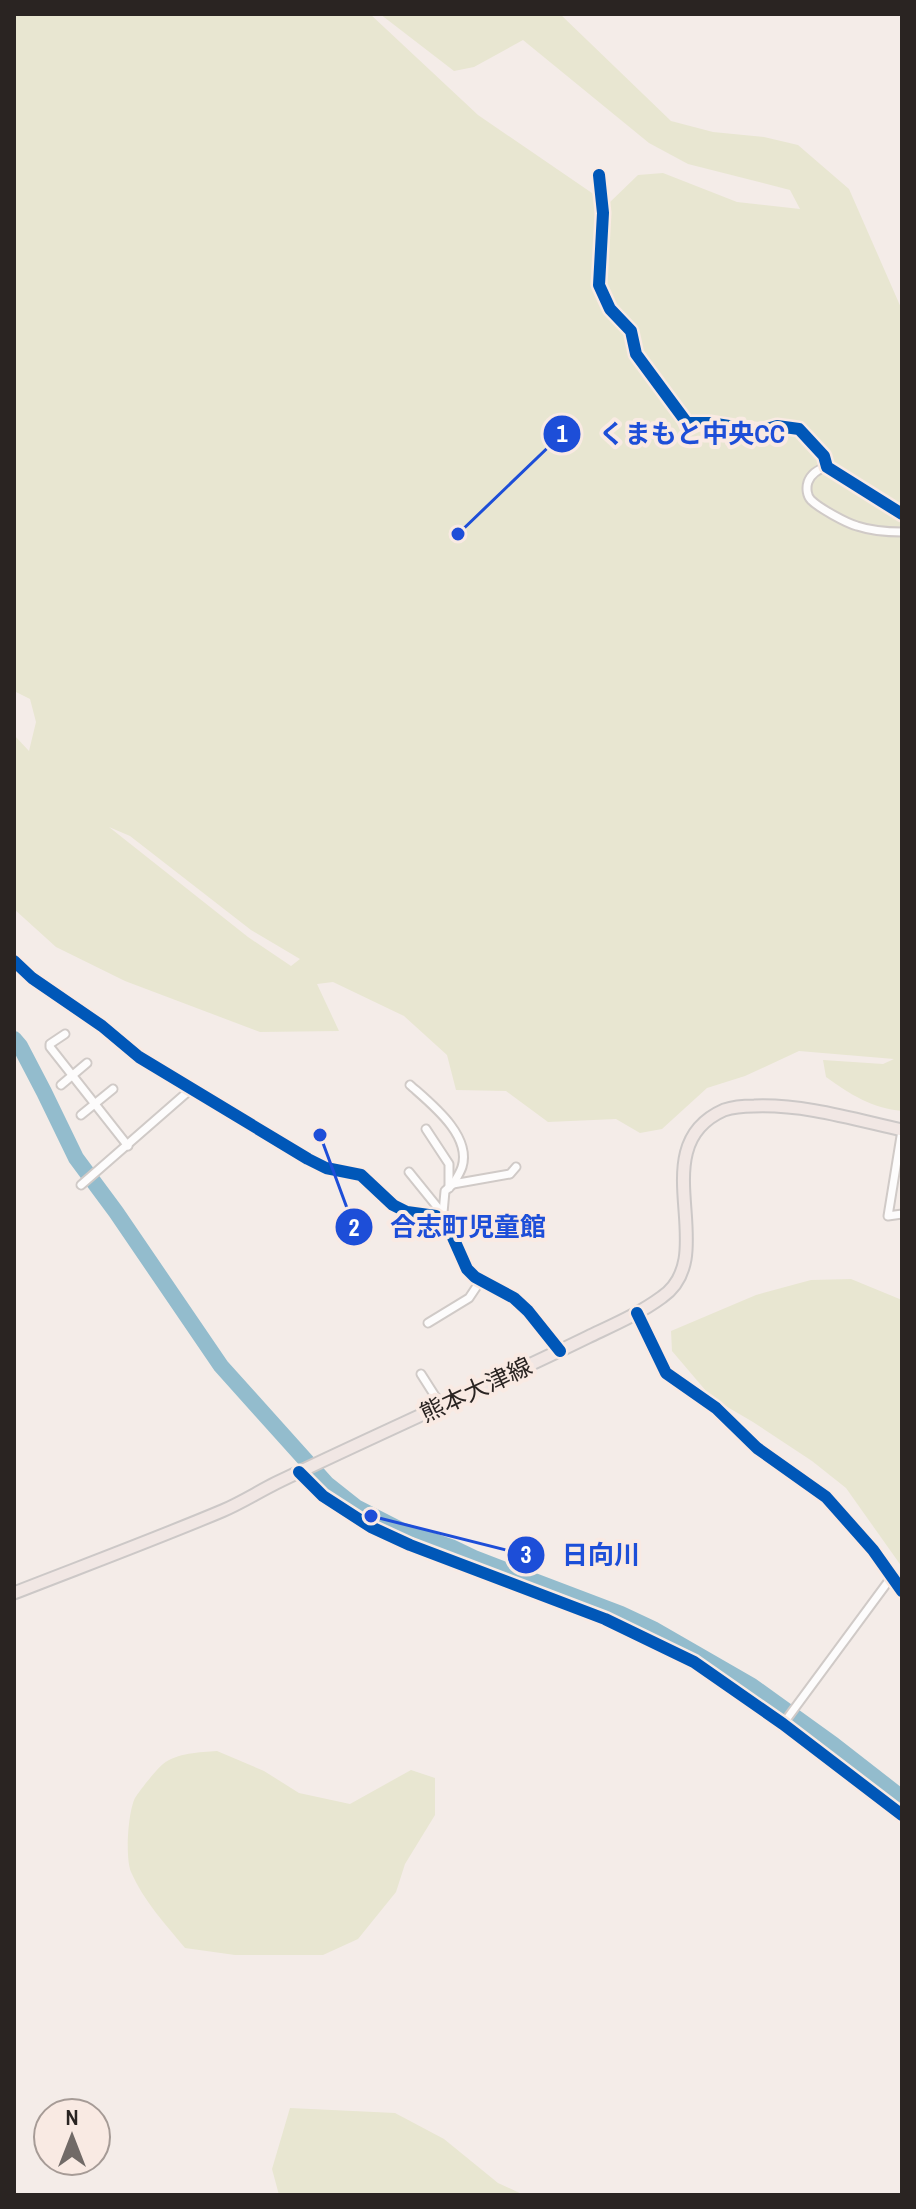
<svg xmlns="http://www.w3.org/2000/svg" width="916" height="2209" viewBox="0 0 916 2209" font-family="'Archivo Narrow','Noto Sans JP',sans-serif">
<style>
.green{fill:#e8e6d1;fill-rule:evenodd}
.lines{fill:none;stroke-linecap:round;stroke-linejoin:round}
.river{stroke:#93bccd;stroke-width:16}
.street-casing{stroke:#d0cac7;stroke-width:11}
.secondary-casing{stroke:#d0cac7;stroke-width:14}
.primary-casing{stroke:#ccc8c7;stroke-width:15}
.street{stroke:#fdfcfc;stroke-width:7}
.secondary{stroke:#fdfcfc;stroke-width:10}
.primary{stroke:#f1e7e4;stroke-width:11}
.cycleway-casing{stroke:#f9eae3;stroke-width:17}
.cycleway{stroke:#0057b8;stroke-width:12}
.labels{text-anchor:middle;stroke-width:8;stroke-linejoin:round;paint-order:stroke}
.street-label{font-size:24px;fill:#2a2422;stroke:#f9eae3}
.leader{fill:none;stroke:#1d4ed8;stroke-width:3}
.callout-dot{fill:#1d4ed8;stroke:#f9eae3;stroke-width:3}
.mark-label{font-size:24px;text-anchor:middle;font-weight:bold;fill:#fff}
.callout-label{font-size:26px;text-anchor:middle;font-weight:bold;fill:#1d4ed8;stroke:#f9eae3;stroke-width:8;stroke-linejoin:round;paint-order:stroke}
</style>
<rect width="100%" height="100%" fill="#f4ece8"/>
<g class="green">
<path d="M14,14H370L478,115L608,204L638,175L663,173L737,202L800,209L790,190L688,164L649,143L523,40L474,67L454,71L380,14H560L671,121L713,132L764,137L798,145L849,189L902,310V1111C872,1108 851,1095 826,1077L823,1060L883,1064L894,1059L799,1051L745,1076L707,1088L662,1129L640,1133L616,1119L548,1122L506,1091L456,1090L447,1055L404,1016L333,982L317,984L339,1031L260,1032L125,981L56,947L14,909V735L29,751L36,722L30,699L14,691ZM109,827L130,836L251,930L300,959L291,966L248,937Z"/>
<polygon points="851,1279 902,1300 902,1567 846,1488 812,1461 753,1422 712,1398 672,1351 671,1331 756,1295 811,1280"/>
<path d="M217,1751L264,1771L299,1793L350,1804L411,1770L435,1778V1815L405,1864L396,1892L358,1939L323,1955H235L185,1948C166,1925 143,1900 131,1872C125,1857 128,1812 135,1798C140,1790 156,1770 163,1764C177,1753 200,1752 217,1751Z"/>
<polygon points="290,2108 395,2113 444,2139 498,2183 524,2195 279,2195 272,2169"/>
</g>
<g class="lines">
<polyline class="river" points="14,1039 20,1046 44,1092 76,1158 116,1212 221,1366 327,1484 356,1507 401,1530 451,1547 474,1558 621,1614 653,1629 752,1686 834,1745 902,1798"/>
<defs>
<g id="street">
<polyline points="599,175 603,213 599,285 610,309 631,331 636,354 687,423 710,423 760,431 777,426 799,429 824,456 827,467 902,514"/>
<path d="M827,467C819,469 811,474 808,482C806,488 807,496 811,500C819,508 846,523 857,526C872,531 886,532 902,532"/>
<polyline points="65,1034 50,1044 50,1047 128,1146"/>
<polyline points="61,1085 87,1063"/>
<path d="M410,1085C430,1103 472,1135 462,1167C460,1173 456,1179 453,1184"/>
<polyline points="81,1115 113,1089"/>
<polyline points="426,1129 449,1164 449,1188"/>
<polyline points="902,1130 888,1216 902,1214"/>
<polyline points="409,1172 443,1214"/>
<polyline points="81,1185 191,1089"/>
<polyline points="443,1213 445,1191 453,1184 510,1174 516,1167"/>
<polyline points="637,1313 666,1373 716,1408 757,1448 826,1497 873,1550 902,1591"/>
<polyline points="428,1323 469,1298 481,1280"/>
<polyline points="421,1374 435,1396 444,1405"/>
<polyline points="299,1472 323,1496 371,1527 410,1545 605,1619 694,1662 783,1724 902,1815"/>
<polyline points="783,1724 893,1575"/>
</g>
<polyline id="secondary" points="14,961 32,978 102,1026 139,1057 308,1159 326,1168 361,1175 393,1205 407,1212 436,1216 447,1224 467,1269 475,1277 514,1298 528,1311 560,1351"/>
<path id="primary" d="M14,1593C83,1566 153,1540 222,1511C241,1503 258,1492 276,1483C332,1456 389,1430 445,1404C493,1382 541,1360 588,1337C613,1325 639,1314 662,1297C723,1255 640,1147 724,1110C733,1107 744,1106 754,1106C804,1104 853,1119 902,1130"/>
</defs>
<use href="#street" class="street-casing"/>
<use href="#secondary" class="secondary-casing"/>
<use href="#primary" class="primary-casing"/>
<use href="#street" class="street"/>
<use href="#secondary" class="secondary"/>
<use href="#primary" class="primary"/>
<defs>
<g id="cycleway">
<polyline points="599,175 603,213 599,285 610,309 631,331 636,354 687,423 710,423 760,431 777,426 799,429 824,456 827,467 902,514"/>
<polyline points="14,961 32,978 102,1026 139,1057 308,1159 326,1168 361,1175 393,1205 407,1212 436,1216 447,1224 467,1269 475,1277 514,1298 528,1311 560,1351"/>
<polyline points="637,1313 666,1373 716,1408 757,1448 826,1497 873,1550 902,1591"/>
<polyline points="299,1472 323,1496 371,1527 410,1545 605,1619 694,1662 783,1724 902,1815"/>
</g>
</defs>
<use href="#cycleway" class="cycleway-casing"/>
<use href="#cycleway" class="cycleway"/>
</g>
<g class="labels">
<g class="street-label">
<text transform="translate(476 1390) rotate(-25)" y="8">熊本大津線</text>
</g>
</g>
<path class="leader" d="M458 534L562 434M320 1135L354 1227M371 1516L526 1555"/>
<g class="callout-dot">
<circle cx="458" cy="534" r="8"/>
<circle cx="320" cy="1135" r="8"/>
<circle cx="371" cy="1516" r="8"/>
<circle cx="562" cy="434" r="20"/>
<circle cx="354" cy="1227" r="20"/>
<circle cx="526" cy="1555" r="20"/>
</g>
<g class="mark-label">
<text x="562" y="442">1</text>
<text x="354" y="1236">2</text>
<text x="526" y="1563">3</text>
</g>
<g class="callout-label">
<text x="692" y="443">くまもと中央CC</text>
<text x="468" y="1236">合志町児童館</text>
<text x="601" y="1564">日向川</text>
</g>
<rect width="916" height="2209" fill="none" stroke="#2a2422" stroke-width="32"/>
<g transform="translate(72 2137)"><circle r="38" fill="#f9eae3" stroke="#a69b96" stroke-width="2"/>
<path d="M0-6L14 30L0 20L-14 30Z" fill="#716a67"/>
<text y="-12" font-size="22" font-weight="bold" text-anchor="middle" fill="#2a2422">N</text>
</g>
</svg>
